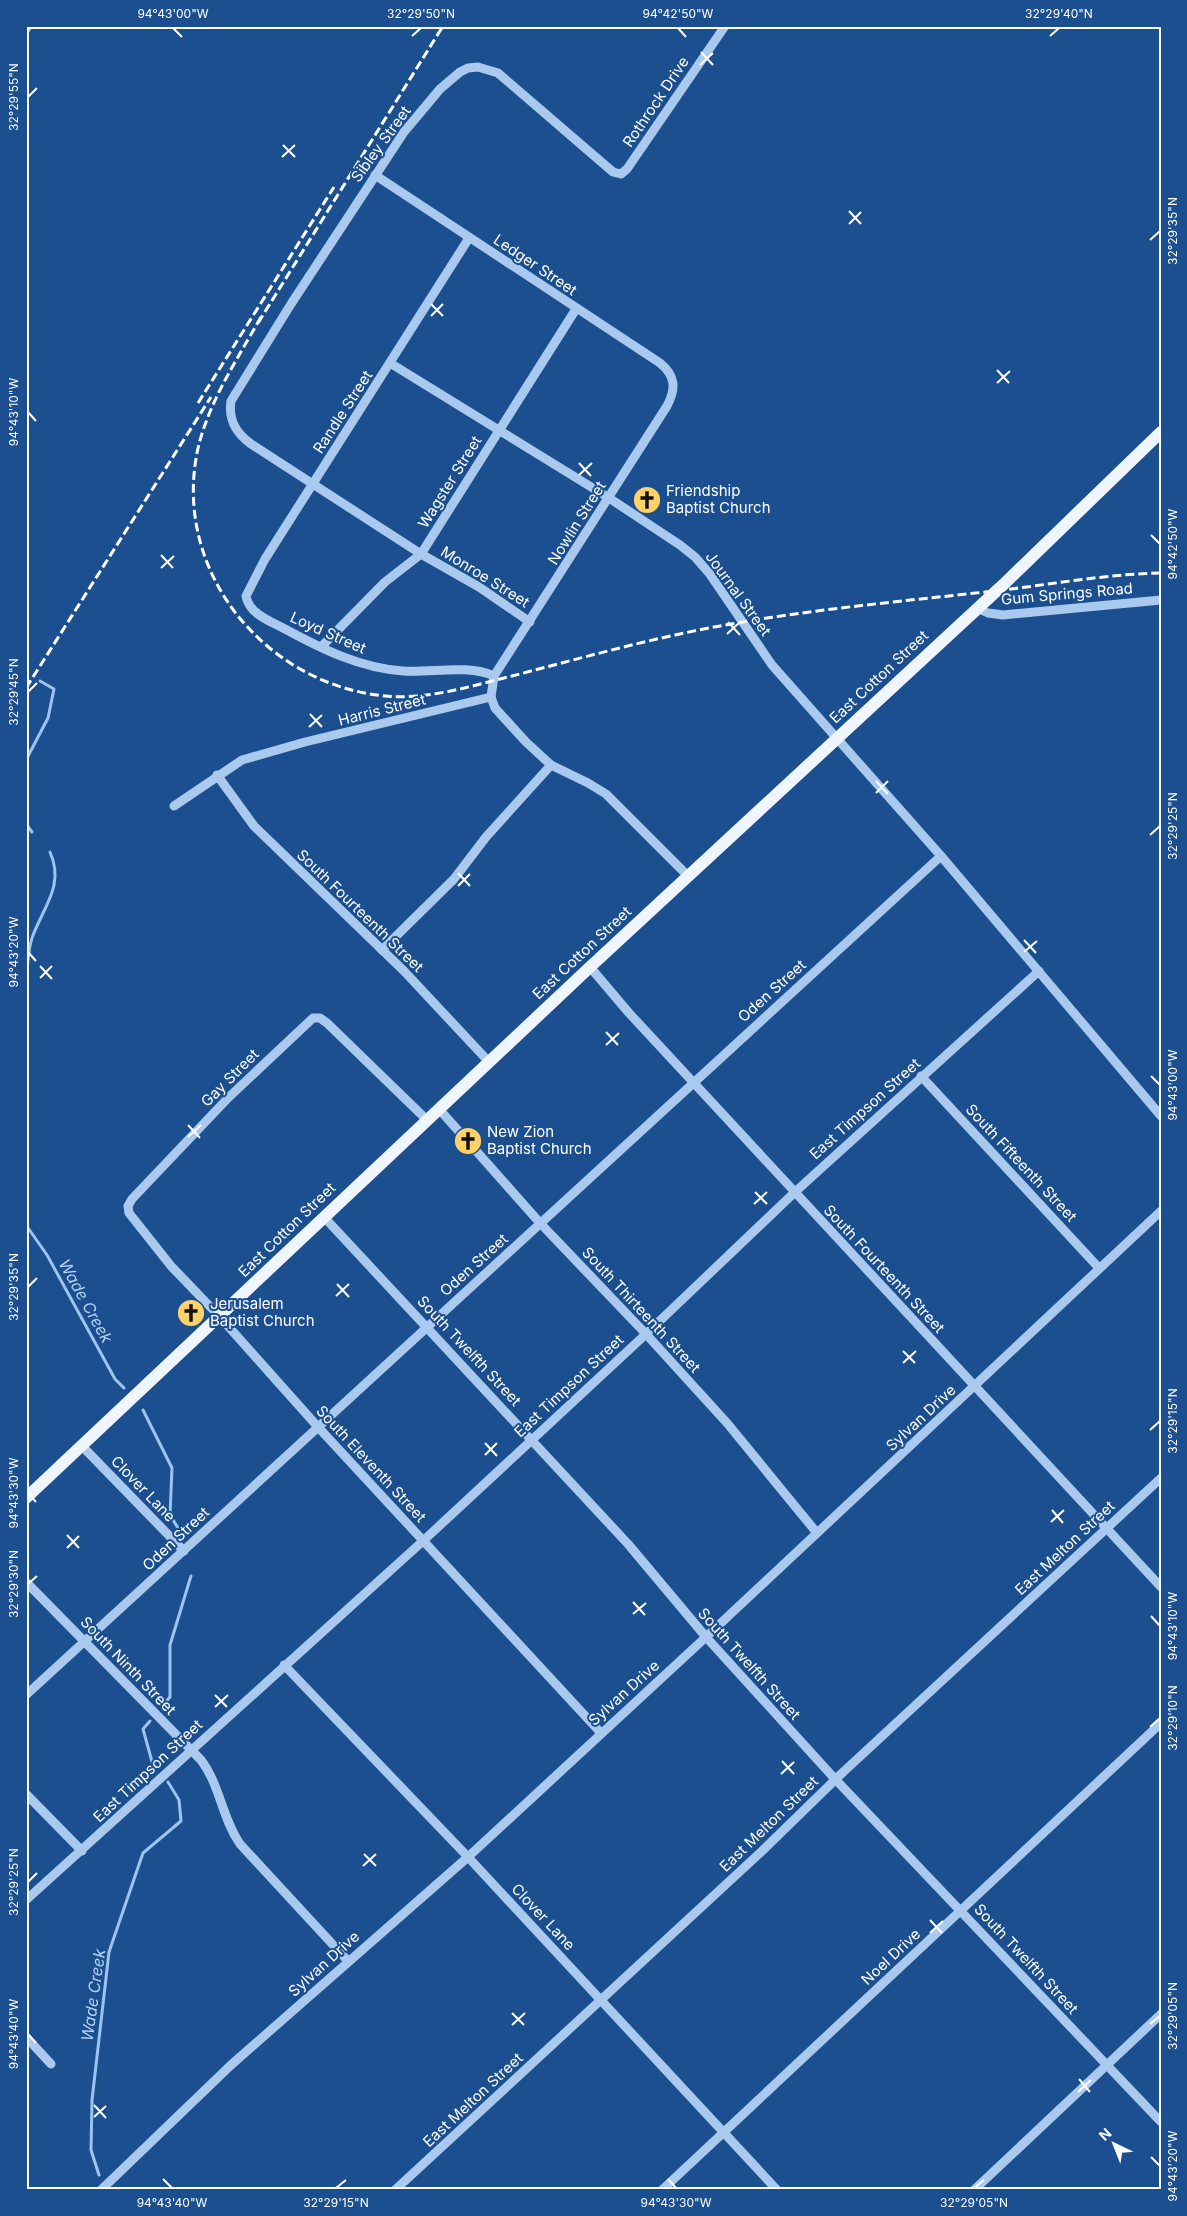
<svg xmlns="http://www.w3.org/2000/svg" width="1187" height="2216" viewBox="0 0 1187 2216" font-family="Inter,sans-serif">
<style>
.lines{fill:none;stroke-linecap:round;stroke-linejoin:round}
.stream{stroke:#9cc4f0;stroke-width:3}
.minor{stroke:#a9c9ee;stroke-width:9}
.major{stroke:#f0f6ff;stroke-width:12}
.rail{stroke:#fff;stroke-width:3;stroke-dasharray:9 4;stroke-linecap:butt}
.ticks{fill:none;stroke:#fff;stroke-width:2}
.labels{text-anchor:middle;stroke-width:4;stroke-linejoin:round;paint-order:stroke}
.street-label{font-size:15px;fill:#fff;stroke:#1b4f8f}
.poi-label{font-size:15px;fill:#fff;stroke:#1b4f8f;text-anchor:start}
.water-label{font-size:16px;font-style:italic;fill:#b5d3f5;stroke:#1b4f8f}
.neatline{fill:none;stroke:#fff;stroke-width:2}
.ticks-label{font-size:12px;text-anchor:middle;fill:#fff}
</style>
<rect width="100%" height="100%" fill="#1b4f8f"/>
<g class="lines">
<g class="stream">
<polyline points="26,760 48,718 54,689 40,681"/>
<polyline points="26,824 32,832"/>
<path d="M26,977C28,964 28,950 32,938C43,907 65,886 50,852"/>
<polyline points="26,1225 47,1255 115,1379 124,1388"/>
<polyline points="143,1410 172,1468 170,1515 183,1536"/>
<polyline points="163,1705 170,1697 170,1645 191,1576"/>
<polyline points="150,1721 143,1729 154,1769"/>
<polyline points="99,2175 91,2150 92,2100 109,1952 143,1853 181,1821 179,1800 168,1782"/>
</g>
<g class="minor">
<polyline points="26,29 28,26"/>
<path d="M375,175L660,363C676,376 676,389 667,406L494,676L491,697L495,708L526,742L551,765L588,783L606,794L688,876"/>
<path d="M469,238L265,559L246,596C249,614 270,621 285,629C322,649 360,668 403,671C433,673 467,664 494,676"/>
<polyline points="390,363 609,498 680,545 695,557 709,573 772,665 941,856 1161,1116"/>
<polyline points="977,608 988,613 1003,615 1161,600"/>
<path d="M530,622L479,587L421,554L251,444C236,433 228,420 231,401L291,304L404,132L440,89L460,72L468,68L478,67L498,73L613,172L621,174L627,169L725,26"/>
<polyline points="321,647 385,582 421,554 576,309"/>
<polyline points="217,775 254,826 404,971 489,1062"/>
<polyline points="174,806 242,760 305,742 491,697"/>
<polyline points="382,950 454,879 486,837 551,765"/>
<polyline points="590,967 629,1013 1161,1587"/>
<polyline points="921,1076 1099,1268"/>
<polyline points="439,1109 540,1223 646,1334 727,1423 817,1533"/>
<polyline points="427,1120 327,1023 320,1018 313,1018 228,1098 132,1199 128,1206 129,1213 171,1266 220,1317 318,1427 601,1733"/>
<polyline points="324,1217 628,1544 706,1637 835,1779 1161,2122"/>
<polyline points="82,1446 184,1551"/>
<path d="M26,1582L201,1760C220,1785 222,1818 240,1844L348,1961"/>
<polyline points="284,1665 468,1857 777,2190"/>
<polyline points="26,1695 941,856"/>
<polyline points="26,1794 82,1851"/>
<polyline points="26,1900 423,1541 646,1334 795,1192 1039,971"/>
<polyline points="26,2037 51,2064"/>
<polyline points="101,2190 231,2065 468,1857 706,1637 1161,1211"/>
<polyline points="395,2190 761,1852 840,1775 1161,1478"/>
<polyline points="662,2190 1161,1723"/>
<polyline points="974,2190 1161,2014"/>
</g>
<polyline class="major" points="26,1498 590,967 1004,584 1161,432"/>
<g class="rail">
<path d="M261,317C238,358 211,398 199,444C169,567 262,684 385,696C428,700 471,686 512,676C566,662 620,647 675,635C780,612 887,603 994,591C1049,585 1105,574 1161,573"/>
<polyline points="258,323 443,26"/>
<polyline points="198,403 334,187"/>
<polyline points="26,688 211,397"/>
</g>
</g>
<path class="ticks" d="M173,28L182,37M678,28L686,37M412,36L421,28M1050,36L1059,28M701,52L713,65M700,65L713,53M28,97L37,88M283,145L295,157M282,157L295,145M849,211L861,224M849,224L861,212M1150,240L1160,231M431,304L443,316M431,316L443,304M997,370L1009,383M997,383L1010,371M28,412L36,421M579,463L591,476M579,475L592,463M1151,535L1160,544M161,555L173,568M161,568L174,556M728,622L740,635M727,634L740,622M28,692L37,683M310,714L322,727M309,727L322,715M876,781L888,794M876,793L888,781M1150,835L1160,826M458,873L470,886M458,886L470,874M1024,940L1036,953M28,952L36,961M1024,952L1037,941M40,966L52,979M40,978L52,966M606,1032L618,1045M606,1045L619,1033M1151,1076L1160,1085M188,1125L200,1138M188,1137L201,1125M755,1192L767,1204M754,1204L767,1192M337,1284L349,1297M28,1287L37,1278M336,1296L349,1284M903,1351L915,1363M903,1363L916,1351M1150,1430L1160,1421M485,1443L497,1456M485,1455L497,1443M28,1493L36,1502M1052,1510L1063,1523M1051,1522L1064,1510M67,1535L79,1548M67,1548L79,1536M28,1584L37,1576M633,1602L645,1615M633,1614L646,1603M1151,1616L1160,1626M215,1695L227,1707M215,1707L228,1695M1150,1727L1160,1718M782,1761L794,1774M781,1774L794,1762M364,1854L376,1866M363,1866L376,1854M28,1882L37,1873M930,1920L942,1933M930,1933L943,1921M512,2013L524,2025M1150,2024L1160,2016M512,2025L525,2013M28,2034L36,2043M1079,2079L1090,2092M1078,2092L1091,2080M94,2105L106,2118M94,2117L106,2106M1151,2157L1160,2166M163,2179L172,2188M668,2179L676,2188M336,2188L346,2180M974,2188L984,2180"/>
<defs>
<symbol id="church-disc" viewBox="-11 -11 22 22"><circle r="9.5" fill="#ffd166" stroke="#1b4f8f"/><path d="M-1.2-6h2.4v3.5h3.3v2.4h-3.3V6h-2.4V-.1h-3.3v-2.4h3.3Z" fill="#111"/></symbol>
</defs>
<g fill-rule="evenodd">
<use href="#church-disc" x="631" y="484" width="32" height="32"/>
<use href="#church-disc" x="452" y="1125" width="32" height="32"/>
<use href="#church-disc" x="175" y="1297" width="32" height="32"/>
</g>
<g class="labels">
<g class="street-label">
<text transform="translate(656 102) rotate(-56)" y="5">Rothrock Drive</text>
<text transform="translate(381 144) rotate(-54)" y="5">Sibley Street</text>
<text transform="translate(535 265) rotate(34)" y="5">Ledger Street</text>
<text transform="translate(343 412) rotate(-57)" y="5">Randle Street</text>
<text transform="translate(450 482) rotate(-58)" y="5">Wagster Street</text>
<text transform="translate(577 523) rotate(-58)" y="5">Nowlin Street</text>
<text transform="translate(485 577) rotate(32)" y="5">Monroe Street</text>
<text transform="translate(738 594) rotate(54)" y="5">Journal Street</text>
<text transform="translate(1067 594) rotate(-5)" y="5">Gum Springs Road</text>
<text transform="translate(328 633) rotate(24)" y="5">Loyd Street</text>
<text transform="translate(879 677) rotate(-43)" y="5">East Cotton Street</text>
<text transform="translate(382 710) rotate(-14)" y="5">Harris Street</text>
<text transform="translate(360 911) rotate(44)" y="5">South Fourteenth Street</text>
<text transform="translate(582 953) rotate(-43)" y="5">East Cotton Street</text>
<text transform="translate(772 991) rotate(-42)" y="5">Oden Street</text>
<text transform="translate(230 1078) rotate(-45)" y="5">Gay Street</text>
<text transform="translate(865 1109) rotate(-42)" y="5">East Timpson Street</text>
<text transform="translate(1021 1163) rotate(47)" y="5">South Fifteenth Street</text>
<text transform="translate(287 1230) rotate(-44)" y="5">East Cotton Street</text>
<text transform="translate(474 1265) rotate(-42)" y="5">Oden Street</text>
<text transform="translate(884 1269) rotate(47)" y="5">South Fourteenth Street</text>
<text transform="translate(641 1310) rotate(47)" y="5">South Thirteenth Street</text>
<text transform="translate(469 1351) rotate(47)" y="5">South Twelfth Street</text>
<text transform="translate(569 1386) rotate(-43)" y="5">East Timpson Street</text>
<text transform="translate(921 1418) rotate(-43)" y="5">Sylvan Drive</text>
<text transform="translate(371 1464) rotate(47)" y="5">South Eleventh Street</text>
<text transform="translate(143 1489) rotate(46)" y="5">Clover Lane</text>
<text transform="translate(176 1539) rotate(-43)" y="5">Oden Street</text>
<text transform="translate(1065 1548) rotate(-43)" y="5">East Melton Street</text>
<text transform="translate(749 1664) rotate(48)" y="5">South Twelfth Street</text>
<text transform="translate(128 1666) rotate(46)" y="5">South Ninth Street</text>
<text transform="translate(624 1693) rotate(-42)" y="5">Sylvan Drive</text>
<text transform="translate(148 1771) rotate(-43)" y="5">East Timpson Street</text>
<text transform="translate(769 1824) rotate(-44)" y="5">East Melton Street</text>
<text transform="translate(543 1917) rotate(47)" y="5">Clover Lane</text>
<text transform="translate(891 1957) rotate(-43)" y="5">Noel Drive</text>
<text transform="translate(1026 1959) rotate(47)" y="5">South Twelfth Street</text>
<text transform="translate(324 1964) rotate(-42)" y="5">Sylvan Drive</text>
<text transform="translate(473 2100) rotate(-43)" y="5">East Melton Street</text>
</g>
<g class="poi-label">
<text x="666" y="496">Friendship<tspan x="666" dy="17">Baptist Church</tspan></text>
<text x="487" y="1137">New Zion<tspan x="487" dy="17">Baptist Church</tspan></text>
<text x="210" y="1309">Jerusalem<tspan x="210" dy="17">Baptist Church</tspan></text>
</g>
<g class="water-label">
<text transform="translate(86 1301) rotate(61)" y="6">Wade Creek</text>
<text transform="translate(93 1995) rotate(-82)" y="6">Wade Creek</text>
</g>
</g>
<rect width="1187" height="2216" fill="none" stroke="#1b4f8f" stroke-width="55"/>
<g transform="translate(1114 2144) rotate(317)" stroke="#1b4f8f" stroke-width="4" paint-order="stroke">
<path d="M0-4L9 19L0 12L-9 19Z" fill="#ffffff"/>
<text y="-8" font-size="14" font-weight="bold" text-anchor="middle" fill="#ffffff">N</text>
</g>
<rect x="28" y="28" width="1132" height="2160" class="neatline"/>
<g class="ticks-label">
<text x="173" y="18">94°43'00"W</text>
<text x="421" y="18">32°29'50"N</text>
<text x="678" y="18">94°42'50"W</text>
<text x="1059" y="18">32°29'40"N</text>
<text transform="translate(14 97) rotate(-90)" y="4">32°29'55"N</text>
<text transform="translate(1173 231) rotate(-90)" y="4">32°29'35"N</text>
<text transform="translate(14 412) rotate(-90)" y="4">94°43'10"W</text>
<text transform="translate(1173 544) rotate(-90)" y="4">94°42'50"W</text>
<text transform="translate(14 692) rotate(-90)" y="4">32°29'45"N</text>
<text transform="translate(1173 826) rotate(-90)" y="4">32°29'25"N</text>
<text transform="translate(14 952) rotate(-90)" y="4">94°43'20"W</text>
<text transform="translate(1173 1085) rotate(-90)" y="4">94°43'00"W</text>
<text transform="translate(14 1287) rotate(-90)" y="4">32°29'35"N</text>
<text transform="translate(1173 1421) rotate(-90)" y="4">32°29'15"N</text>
<text transform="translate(14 1493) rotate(-90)" y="4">94°43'30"W</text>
<text transform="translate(14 1584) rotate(-90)" y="4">32°29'30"N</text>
<text transform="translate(1173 1626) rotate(-90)" y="4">94°43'10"W</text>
<text transform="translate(1173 1718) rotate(-90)" y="4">32°29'10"N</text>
<text transform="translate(14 1882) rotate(-90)" y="4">32°29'25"N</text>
<text transform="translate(1173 2016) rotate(-90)" y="4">32°29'05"N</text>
<text transform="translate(14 2034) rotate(-90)" y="4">94°43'40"W</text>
<text transform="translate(1173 2166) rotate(-90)" y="4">94°43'20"W</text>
<text x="172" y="2207">94°43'40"W</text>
<text x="336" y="2207">32°29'15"N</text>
<text x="676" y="2207">94°43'30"W</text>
<text x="974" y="2207">32°29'05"N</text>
</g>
</svg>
